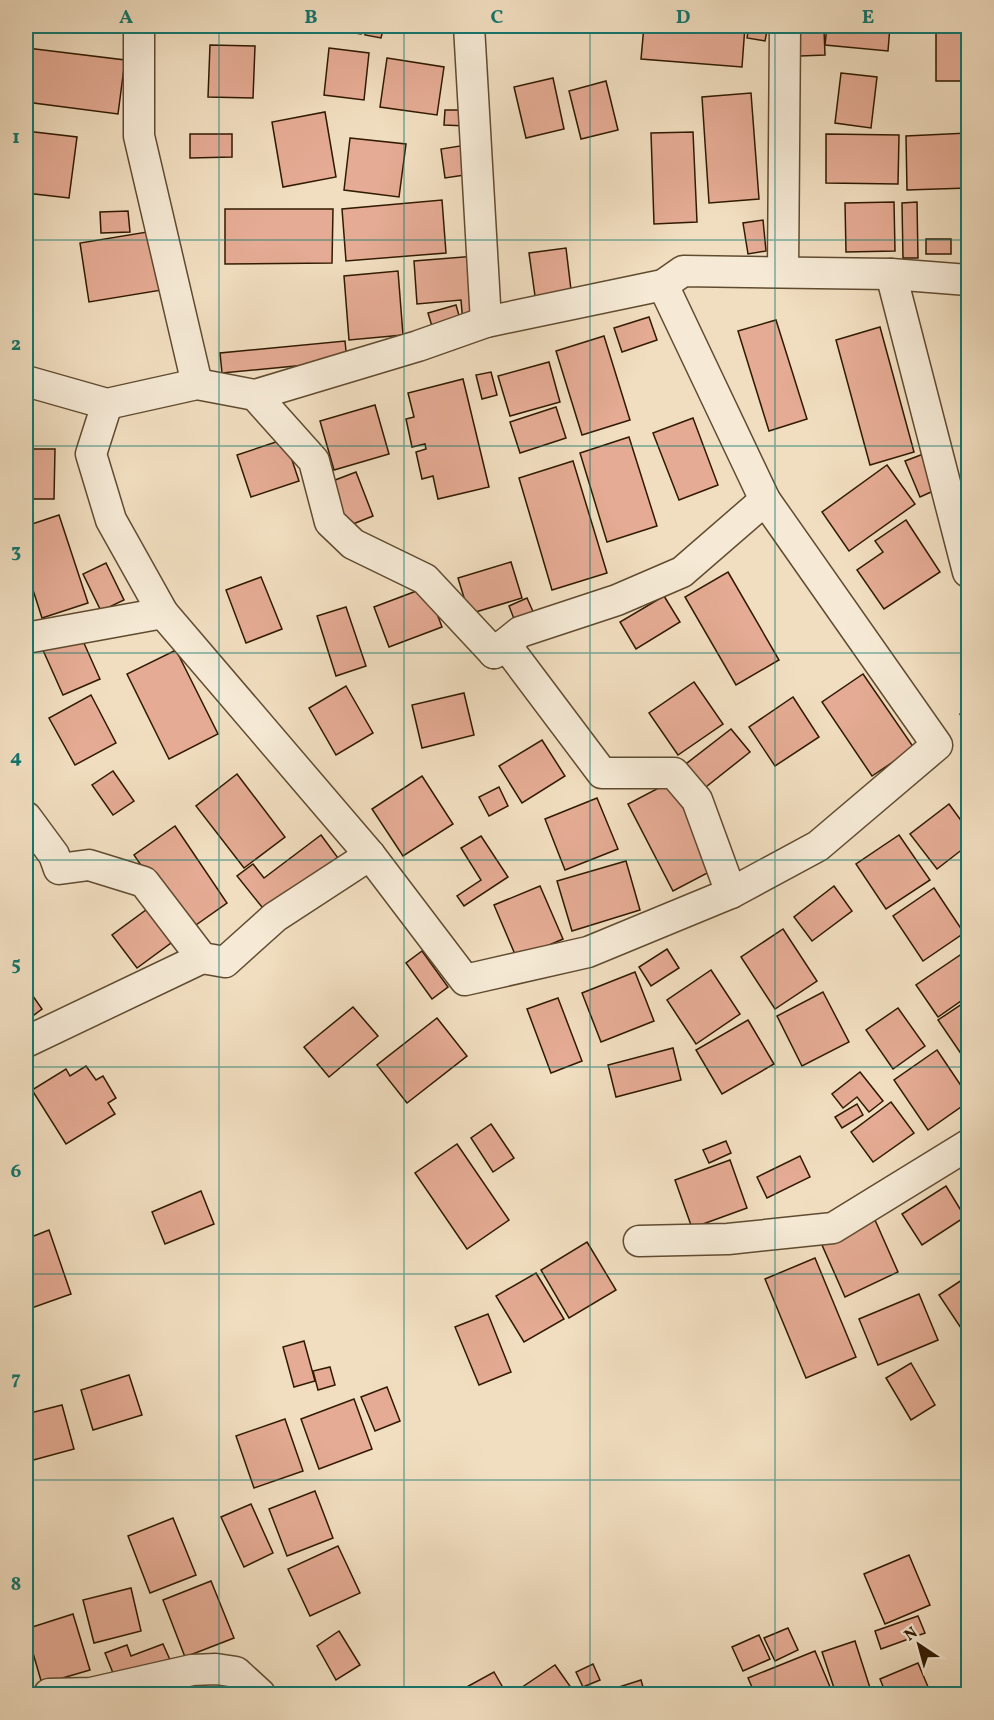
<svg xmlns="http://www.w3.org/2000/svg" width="994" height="1720" viewBox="0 0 994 1720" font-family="Vollkorn,serif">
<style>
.building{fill:#e5ab94;stroke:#301a00;stroke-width:1.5}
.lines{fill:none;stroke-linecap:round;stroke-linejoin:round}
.minor-casing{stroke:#604b30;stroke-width:33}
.minor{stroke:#f6ead6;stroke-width:30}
.grid{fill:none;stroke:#0f766e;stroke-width:1.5;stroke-opacity:0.55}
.neatline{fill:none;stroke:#0f766e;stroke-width:2}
.grid-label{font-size:20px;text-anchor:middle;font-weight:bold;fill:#0f766e}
</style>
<rect width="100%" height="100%" fill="#f1dec0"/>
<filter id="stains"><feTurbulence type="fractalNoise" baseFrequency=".00333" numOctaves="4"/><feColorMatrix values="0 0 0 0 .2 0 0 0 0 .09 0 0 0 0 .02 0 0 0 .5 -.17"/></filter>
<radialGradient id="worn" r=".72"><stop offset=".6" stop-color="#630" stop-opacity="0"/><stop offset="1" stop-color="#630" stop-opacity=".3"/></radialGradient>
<g class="building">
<polygon points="320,26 363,26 361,34 319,28"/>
<polygon points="366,26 384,26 381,38 365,35"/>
<polygon points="644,26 745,26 742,67 641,59"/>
<polygon points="749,26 768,26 765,41 747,38"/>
<polygon points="827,26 890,26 888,51 825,45"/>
<rect x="936" y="28" width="32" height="53"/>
<polygon points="824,30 825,55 800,56 800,31"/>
<polygon points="210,45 255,46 253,98 208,97"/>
<polygon points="27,48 125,60 118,114 26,102"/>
<polygon points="329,48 369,53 364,100 324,95"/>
<polygon points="387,58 444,67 437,115 380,107"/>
<polygon points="841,73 877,77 871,128 835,123"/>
<polygon points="553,78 564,129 526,138 514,87"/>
<polygon points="606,81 618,130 581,139 569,91"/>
<polygon points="751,93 759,199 709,203 702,97"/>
<polygon points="445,110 467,110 466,126 444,125"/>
<polygon points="325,112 336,177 283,187 272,122"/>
<polygon points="26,131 77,137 69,198 26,193"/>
<polygon points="693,132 697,222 654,224 651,133"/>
<polygon points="968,133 968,188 907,190 906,136"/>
<polygon points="190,134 232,134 232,157 190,158"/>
<polygon points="826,134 899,135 898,184 826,183"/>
<polygon points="350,138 406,144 399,197 344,190"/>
<polygon points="466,145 471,174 445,178 441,149"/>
<polygon points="442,200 446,253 346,261 342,209"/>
<polygon points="894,202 895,251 846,252 845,203"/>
<polygon points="917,202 918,258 903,258 902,203"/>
<polygon points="225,209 333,209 332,263 225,264"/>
<polygon points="128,211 130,232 101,233 100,212"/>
<polygon points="763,220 766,251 748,254 743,223"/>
<polygon points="153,231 162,290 89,302 80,243"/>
<rect x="926" y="239" width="25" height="15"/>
<polygon points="566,248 572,298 536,303 529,253"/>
<polygon points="476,256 481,322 463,324 461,300 417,304 414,261"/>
<polygon points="398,271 403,335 349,340 344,276"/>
<polygon points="456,305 462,326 434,333 428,313"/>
<polygon points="649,317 657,340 622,352 614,328"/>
<polygon points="776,320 807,419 769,431 738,331"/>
<polygon points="880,327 914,452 870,465 836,340"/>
<polygon points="604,336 630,420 582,435 556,351"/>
<polygon points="345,341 347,361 222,373 220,353"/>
<polygon points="549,362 560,402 510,416 498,376"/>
<polygon points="491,372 497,395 482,399 476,375"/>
<polygon points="463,379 489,487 438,499 433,476 422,479 416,452 426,449 425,444 412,447 406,419 414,417 408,393"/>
<polygon points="375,405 389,454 334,470 320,421"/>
<polygon points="556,407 566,438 520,453 510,422"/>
<polygon points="693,418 718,485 679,500 653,433"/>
<polygon points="629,437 657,526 607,542 580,453"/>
<polygon points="285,439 299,481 251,497 237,455"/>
<polygon points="26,449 55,449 54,499 26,499"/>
<polygon points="926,453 940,488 920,497 905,461"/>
<polygon points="573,461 607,573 552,590 519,478"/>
<polygon points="887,465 915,504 849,551 822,512"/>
<polygon points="356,472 373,516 348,526 330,482"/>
<polygon points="59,515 88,603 42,618 26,568 26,526"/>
<polygon points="906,520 940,572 884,609 857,570 883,552 875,541"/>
<polygon points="511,562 522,598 469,614 458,578"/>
<polygon points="106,563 124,600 101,611 83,574"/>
<polygon points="728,572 779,660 736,685 685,597"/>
<polygon points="261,577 282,629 246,643 226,590"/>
<polygon points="427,587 442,627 389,647 374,607"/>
<polygon points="664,596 680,622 636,649 620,622"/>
<polygon points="527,598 535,616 516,624 509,606"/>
<polygon points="346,607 366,666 336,676 317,616"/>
<polygon points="79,632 100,679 63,695 42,648"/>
<polygon points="176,650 218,734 169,759 127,674"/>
<polygon points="863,674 914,748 872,776 822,702"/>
<polygon points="694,682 723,724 678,755 649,713"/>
<polygon points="346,686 373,733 336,755 309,708"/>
<polygon points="464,693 474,735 422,748 412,705"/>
<polygon points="91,695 116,743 75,765 49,718"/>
<polygon points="793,697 819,737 775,766 749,727"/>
<polygon points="968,710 968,730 960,714"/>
<polygon points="731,729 750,752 697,794 678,770"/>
<polygon points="542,740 565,776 522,803 499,766"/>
<polygon points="113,771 134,801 113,815 92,785"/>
<polygon points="237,774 285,837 244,868 196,806"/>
<polygon points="422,776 453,824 403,856 372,809"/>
<polygon points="670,782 715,869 673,891 628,804"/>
<polygon points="499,787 508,806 489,816 479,797"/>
<polygon points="597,798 618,849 565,870 545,819"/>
<polygon points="949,804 968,830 968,845 937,869 910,834"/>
<polygon points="175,826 227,903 186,932 134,855"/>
<polygon points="321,835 338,858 266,912 237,876 253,864 264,878"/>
<polygon points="899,835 930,880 886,909 856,864"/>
<polygon points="481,836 508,877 464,906 457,896 481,880 461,848"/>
<polygon points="626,861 640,910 572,931 557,881"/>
<polygon points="540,886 563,939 517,959 494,905"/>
<polygon points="834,886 852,911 812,941 794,917"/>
<polygon points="934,888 964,933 923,961 893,916"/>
<polygon points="150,907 175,940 137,968 112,935"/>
<polygon points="783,929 817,981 775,1009 741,957"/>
<polygon points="667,949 679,968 651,986 639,967"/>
<polygon points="422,951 448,987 432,999 406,963"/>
<polygon points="966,951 968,954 968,996 938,1017 916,985"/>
<polygon points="711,970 740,1014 696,1044 667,1000"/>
<polygon points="635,972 654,1021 601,1042 582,993"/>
<polygon points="26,986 42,1009 26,1021"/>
<polygon points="823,992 849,1042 802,1066 777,1016"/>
<polygon points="558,998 582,1061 551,1073 527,1009"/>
<polygon points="968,1000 968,1064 938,1020"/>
<polygon points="353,1007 378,1036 329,1077 304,1047"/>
<polygon points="898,1008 925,1046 893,1069 866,1030"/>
<polygon points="437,1018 467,1056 407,1103 377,1065"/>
<polygon points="748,1020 774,1064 722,1094 696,1050"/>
<polygon points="673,1048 681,1080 616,1097 608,1065"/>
<polygon points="937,1050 968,1096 968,1102 928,1130 894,1080"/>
<polygon points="86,1066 96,1080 103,1076 116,1098 108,1103 115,1114 66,1144 32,1090 66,1069 70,1076"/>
<polygon points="860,1072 883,1101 869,1112 857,1097 843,1108 832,1094"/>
<polygon points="891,1102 914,1133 873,1162 851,1132"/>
<polygon points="857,1104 863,1115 842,1128 835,1117"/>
<polygon points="491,1124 514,1158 493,1172 471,1138"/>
<polygon points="726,1141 731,1153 709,1163 703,1150"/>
<polygon points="457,1144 509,1220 467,1249 415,1173"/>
<polygon points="800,1156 810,1177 767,1198 757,1177"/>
<polygon points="730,1160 747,1208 692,1228 675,1180"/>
<polygon points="946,1186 965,1217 922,1245 902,1214"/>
<polygon points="201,1191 214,1224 165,1244 152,1212"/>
<polygon points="875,1220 898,1272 845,1297 822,1245"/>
<polygon points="49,1230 71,1294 26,1310 26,1239"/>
<polygon points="587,1242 616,1290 569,1318 541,1270"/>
<polygon points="815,1258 856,1357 806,1378 765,1279"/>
<polygon points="536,1273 564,1319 524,1342 496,1296"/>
<polygon points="968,1276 968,1336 967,1337 939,1295"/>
<polygon points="919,1294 938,1340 878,1365 859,1319"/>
<polygon points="488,1314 511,1372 479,1385 455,1327"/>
<polygon points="304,1341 315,1381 294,1387 283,1347"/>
<polygon points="968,1348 968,1365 962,1351"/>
<polygon points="911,1363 935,1405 911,1420 886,1378"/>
<polygon points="330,1367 335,1385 318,1390 313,1371"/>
<polygon points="129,1375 142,1415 93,1430 81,1390"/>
<polygon points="387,1387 400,1421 375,1431 361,1397"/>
<polygon points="354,1399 372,1449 319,1469 301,1419"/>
<polygon points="62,1405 74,1449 26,1462 26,1414"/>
<polygon points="285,1419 303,1471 254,1488 236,1436"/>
<polygon points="315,1491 333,1538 287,1556 269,1509"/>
<polygon points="251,1504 273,1553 244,1567 221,1517"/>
<polygon points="173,1518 196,1575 150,1593 128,1536"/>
<polygon points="338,1546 360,1593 310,1616 288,1569"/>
<polygon points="909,1555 930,1605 885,1624 864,1574"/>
<polygon points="211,1581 234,1638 185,1657 163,1600"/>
<polygon points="131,1588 141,1631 94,1643 83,1600"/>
<polygon points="73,1614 90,1670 42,1684 26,1629"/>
<polygon points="918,1616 925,1633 881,1649 875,1631"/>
<polygon points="788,1628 798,1650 775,1661 764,1638"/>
<polygon points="339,1631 360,1665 336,1680 317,1646"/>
<polygon points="759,1635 770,1659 743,1671 732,1647"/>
<polygon points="855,1641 872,1694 836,1694 822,1652"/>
<polygon points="163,1644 171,1662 117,1683 105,1653 127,1645 131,1656"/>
<polygon points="815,1651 833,1694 755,1694 748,1678"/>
<polygon points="918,1663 931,1694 886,1694 880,1679"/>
<polygon points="593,1664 600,1680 583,1687 576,1672"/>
<polygon points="555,1665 572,1689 564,1694 512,1694"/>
<polygon points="494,1672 506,1693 454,1694"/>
<polygon points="641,1680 645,1694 601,1694 600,1693"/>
</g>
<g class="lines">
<defs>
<g id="minor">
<polyline points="139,26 139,136 197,384"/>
<polyline points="469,26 486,322"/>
<polyline points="783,272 785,26"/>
<polyline points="891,274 968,572"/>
<polyline points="26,381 107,404 197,384 255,395 418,346 486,322 663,285 683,271 891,274 968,280"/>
<polyline points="255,395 314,461 330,522 353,544 425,579 494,653 505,644 602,773 674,773 697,800 731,893"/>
<polyline points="107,404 91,454 111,520 163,613 370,855 465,980 588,952 731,893 818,846 937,745 765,500 663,285"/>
<polyline points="26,638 163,613"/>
<polyline points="494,653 520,632 617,600 682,572 765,500"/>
<polyline points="26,817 54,855 59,869 89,865 144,882 202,958 225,962 275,917 370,855"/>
<polyline points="26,1042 202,958"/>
<polyline points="639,1241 728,1239 833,1228 968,1145"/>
<polyline points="49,1694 91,1693 192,1670 216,1669 236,1672 260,1694"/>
</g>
</defs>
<use href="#minor" class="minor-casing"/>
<use href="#minor" class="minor"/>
</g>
<path class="grid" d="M219,26V1694M404,26V1694M590,26V1694M775,26V1694M26,240H968M26,446H968M26,653H968M26,860H968M26,1067H968M26,1274H968M26,1480H968"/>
<rect width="994" height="1720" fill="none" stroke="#f1dec0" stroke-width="66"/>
<g transform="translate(919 1645) rotate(324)" stroke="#f6ead6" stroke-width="4.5" paint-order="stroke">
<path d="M0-4.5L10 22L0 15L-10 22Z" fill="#301a00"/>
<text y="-9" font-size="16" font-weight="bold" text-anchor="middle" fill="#301a00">N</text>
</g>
<rect x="33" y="33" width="928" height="1654" class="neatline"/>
<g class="grid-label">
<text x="126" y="23">A</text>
<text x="311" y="23">B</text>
<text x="497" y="23">C</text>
<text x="683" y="23">D</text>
<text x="868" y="23">E</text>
<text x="16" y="143">1</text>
<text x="16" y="350">2</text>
<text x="16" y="557">3</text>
<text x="16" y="763">4</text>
<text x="16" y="970">5</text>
<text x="16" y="1177">6</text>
<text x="16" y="1384">7</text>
<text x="16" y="1590">8</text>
</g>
<rect width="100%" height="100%" filter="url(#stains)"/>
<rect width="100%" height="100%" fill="url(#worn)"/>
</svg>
